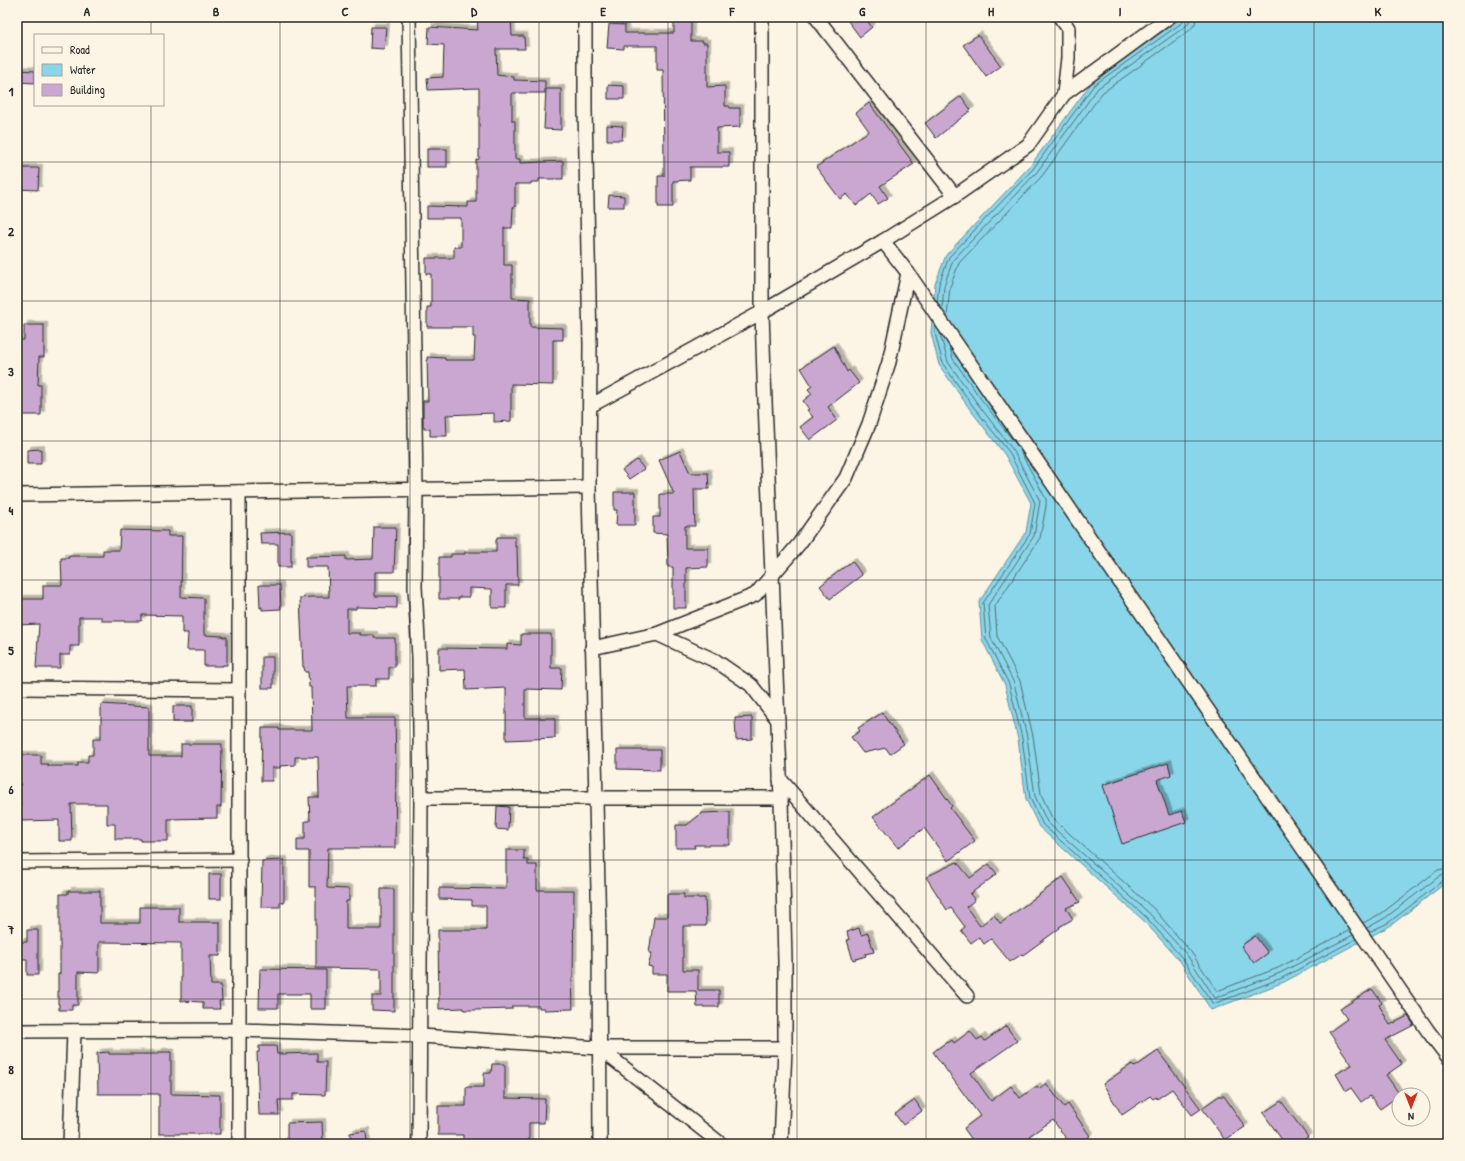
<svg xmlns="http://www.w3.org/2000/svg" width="1465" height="1161" viewBox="0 0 1465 1161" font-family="'Patrick Hand',sans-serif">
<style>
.water{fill:#89d5e9;stroke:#63919d}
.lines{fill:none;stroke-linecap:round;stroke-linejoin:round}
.shore{stroke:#516f77;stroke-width:1}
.building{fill:#c9a7d1;stroke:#2b2b2b;filter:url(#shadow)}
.minor-casing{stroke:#2b2b2b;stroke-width:16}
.minor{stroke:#fcf5e5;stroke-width:13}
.grid{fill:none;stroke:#2b2b2b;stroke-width:1;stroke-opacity:0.55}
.neatline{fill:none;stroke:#2b2b2b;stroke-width:1.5}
.grid-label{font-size:13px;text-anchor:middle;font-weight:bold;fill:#2b2b2b}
</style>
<defs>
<filter id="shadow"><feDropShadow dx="3.5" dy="-3.5" stdDeviation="0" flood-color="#0004"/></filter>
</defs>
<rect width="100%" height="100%" fill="#fcf5e5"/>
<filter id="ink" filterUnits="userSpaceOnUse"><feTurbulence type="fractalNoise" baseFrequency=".025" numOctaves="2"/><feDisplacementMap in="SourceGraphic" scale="8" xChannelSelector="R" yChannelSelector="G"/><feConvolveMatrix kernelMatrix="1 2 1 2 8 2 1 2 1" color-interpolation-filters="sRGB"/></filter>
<g filter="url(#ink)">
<polygon class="water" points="1183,17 1448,17 1448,881 1390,926 1284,982 1211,1010 1180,961 1143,920 1039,827 1026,799 1018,739 1005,685 982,640 979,602 1026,532 1031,503 1005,455 969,408 939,365 931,333 935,284 946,255 1030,166 1092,82"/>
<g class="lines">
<g class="shore">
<polyline points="937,303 939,284 949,257 1033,169 1094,85 1183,22 1185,17"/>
<polyline points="942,309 944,286 953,260 1037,172 1098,88 1186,26 1189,22 1190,17"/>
<polyline points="947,317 950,287 959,263 1042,176 1102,93 1190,30 1195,24 1196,17"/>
<polyline points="935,326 935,333 943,364 973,406 1009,452 1035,503 1030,534 983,603 986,639 1009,684 1022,738 1030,798 1043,825 1146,917 1183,959 1213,1004 1282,978 1356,939"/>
<polyline points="940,334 948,362 977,403 1013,450 1040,501 1034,536 988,605 991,638 1014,683 1027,737 1035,796 1047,822 1149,913 1187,955 1215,998 1280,973 1353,935"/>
<polyline points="950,348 953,359 981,399 1018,447 1046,499 1046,506 1040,538 995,606 997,636 1020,681 1033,736 1041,794 1052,818 1154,909 1191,952 1217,991 1278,968 1350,930"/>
<polyline points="1363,923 1382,913 1438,870 1448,868"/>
<polyline points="1367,928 1385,918 1441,875 1448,874"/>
<polyline points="1369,932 1388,923 1444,880 1448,879"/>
</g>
</g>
<g class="building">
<polygon points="477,17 511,17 512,36 524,36 525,49 496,49 497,75 514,77 514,80 545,81 545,93 512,93 512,121 515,121 515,159 520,159 520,163 563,161 563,179 539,179 539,182 531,182 531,184 515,184 515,207 513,207 512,228 504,228 504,265 512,265 512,298 530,299 530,327 563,328 563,340 553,340 553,385 511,384 511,421 494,422 494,413 446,415 447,436 430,436 430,429 424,429 424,426 423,426 423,401 428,401 427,357 445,358 445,360 474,360 475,337 473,337 473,327 427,327 427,307 431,307 431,274 426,274 426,258 454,258 454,247 461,247 461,218 427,218 427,206 468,207 468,202 476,202 476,160 479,159 479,88 428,90 427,78 443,77 444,45 428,44 429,27 478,30"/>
<polygon points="845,17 864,17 872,27 860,37"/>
<polygon points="674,20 691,20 691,41 703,41 703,43 707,43 707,87 725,86 725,106 729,106 730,108 740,108 740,127 717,128 717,152 729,152 729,167 690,167 690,180 673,181 673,207 658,207 658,176 664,176 664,163 663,70 657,70 657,46 624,46 624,49 607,48 609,24 625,25 625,33 674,33"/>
<polygon points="371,27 386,27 384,49 370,48"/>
<polygon points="978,35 1001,66 986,77 963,45"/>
<polygon points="17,70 35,71 35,83 17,82"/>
<polygon points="608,85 624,86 624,99 608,99"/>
<polygon points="546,89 561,89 561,130 544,129"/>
<polygon points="961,96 971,110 936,138 925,123"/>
<polygon points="869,103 914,164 880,186 888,198 878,204 871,194 856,206 847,194 840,199 816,167 869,131 856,113"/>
<polygon points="607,125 623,126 622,140 607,140"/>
<rect x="427" y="149" width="20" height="18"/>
<polygon points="17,168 39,168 38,190 17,189"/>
<polygon points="609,195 624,196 624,207 608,207"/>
<polygon points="24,325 44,325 44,357 39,357 38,385 41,385 41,415 17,415 18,340 24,340"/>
<polygon points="834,346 847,372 849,370 859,383 828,407 837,420 810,440 800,427 813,417 807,410 809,409 803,401 812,394 808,389 812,386 801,368"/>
<polygon points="41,449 41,464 27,464 27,450"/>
<polygon points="680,451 690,473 708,473 709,489 694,489 695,526 685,526 685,548 708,548 708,567 686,568 686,608 673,608 673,567 668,567 667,534 653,533 653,517 660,517 660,494 674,494 659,460"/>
<polygon points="637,460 644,469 629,479 622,470"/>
<polygon points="614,492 635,492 635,525 616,525 617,510 614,510"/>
<polygon points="374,527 396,527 394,572 375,572 375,596 397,596 397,608 356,607 356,609 347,609 347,633 360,633 360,635 374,635 374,638 395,638 395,667 389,667 389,679 376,679 376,686 347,686 348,718 395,718 396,768 395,848 328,848 327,888 349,889 349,901 346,901 346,929 381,929 381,889 394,889 394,1011 372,1010 372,996 381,996 381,969 316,968 316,887 309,887 309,851 297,851 297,839 305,839 305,821 310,821 309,797 319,797 318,757 295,757 295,765 280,766 280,768 272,768 272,781 261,781 262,728 279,728 279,730 312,730 311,687 309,687 308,672 305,672 304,667 303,667 300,598 311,597 329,597 328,567 306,567 306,557 346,556 346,560 373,559"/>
<polygon points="120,530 168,531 168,536 182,536 181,597 204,598 204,635 223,636 223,637 227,637 227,665 223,665 223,666 204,666 204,650 187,650 188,633 182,633 182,616 142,615 142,621 102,621 102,617 79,617 79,646 70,646 70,655 60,655 60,668 36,668 39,624 17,625 17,599 43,599 43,585 62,585 61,558 69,558 69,556 103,556 103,550 119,550"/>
<polygon points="291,532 291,567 278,567 278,544 261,544 260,533"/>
<polygon points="497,537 515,537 515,547 517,547 518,585 506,585 506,608 492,608 492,589 469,588 469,597 459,597 459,599 439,599 439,557 451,557 451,554 465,554 465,552 496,552 496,540 497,540"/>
<polygon points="852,561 862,575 830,599 820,586"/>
<polygon points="259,585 280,585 281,609 262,610 262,607 260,608"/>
<polygon points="521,634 551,634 551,668 562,668 561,690 525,689 525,718 555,718 555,738 506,740 506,688 466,690 465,669 439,670 439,648 507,649 507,644 521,645"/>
<rect x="262" y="657" width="11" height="31"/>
<polygon points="101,704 149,707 149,756 181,756 181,744 222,744 221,807 217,807 217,818 168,819 168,841 141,841 141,839 115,839 115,824 107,824 107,804 71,804 72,841 59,841 59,820 21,821 20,772 17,772 17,755 41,755 41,764 48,764 48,766 78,766 78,762 88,762 88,755 93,755 93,739 101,739"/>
<rect x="173" y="706" width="19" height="16"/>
<polygon points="882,713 904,744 890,754 886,748 863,753 851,737 860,731 858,728"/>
<polygon points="752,717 752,739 736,740 735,718"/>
<polygon points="617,750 660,750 660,770 617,769"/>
<polygon points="1168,763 1171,775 1157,780 1169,815 1182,811 1186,822 1122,844 1103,785"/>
<polygon points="930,775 952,806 950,808 975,841 948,861 924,828 898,848 873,817"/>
<polygon points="497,806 509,807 508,830 496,829"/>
<polygon points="730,812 730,845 694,845 695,848 676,848 676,825 687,825 702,813"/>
<polygon points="506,850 524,850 524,860 528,860 528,865 537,865 537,890 574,890 573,978 572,978 573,1009 544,1010 544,1008 539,1008 539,1006 512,1006 512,1009 477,1010 464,1010 464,1008 439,1009 438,930 486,930 486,906 472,906 472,900 439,899 439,888 506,889"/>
<polygon points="284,860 284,903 280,902 280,907 261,907 262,861"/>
<polygon points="957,862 970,878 989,864 997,874 970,894 975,900 966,907 980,926 994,915 1000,923 1001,923 1063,877 1080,902 1066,908 1073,919 1059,927 1060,928 1023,955 1022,954 1010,962 991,939 984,944 979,937 971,943 961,930 965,927 951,908 947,910 926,877"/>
<rect x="209" y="874" width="12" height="25"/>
<polygon points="68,891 100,891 100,923 140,923 140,907 179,907 179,922 220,922 220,956 210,956 211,985 221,985 222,1001 219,1001 220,1009 203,1009 203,1002 181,1001 181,943 99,942 99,973 78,972 78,1005 72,1005 72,1010 59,1010 59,1004 58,1004 58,974 60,974 60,894 68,894"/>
<polygon points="667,894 684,894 684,898 705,898 706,926 683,926 683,970 698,970 698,990 719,990 719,1007 697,1007 696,991 667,991 667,974 652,974 652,967 648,966 652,953 649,953 654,917 667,917"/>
<polygon points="859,928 861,935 868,933 874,952 865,954 866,956 853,960 847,940 849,940 847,932"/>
<polygon points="27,930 38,930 38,975 27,975 27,959 19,959 19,942 27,942"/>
<polygon points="1255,936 1268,953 1254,963 1241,946"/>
<polygon points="260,969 326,970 326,1009 310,1009 310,994 278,994 278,1008 259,1008"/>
<polygon points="1372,989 1382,1003 1379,1005 1390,1025 1408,1016 1414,1025 1385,1040 1402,1064 1386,1075 1400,1095 1380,1109 1370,1096 1361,1102 1351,1088 1346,1091 1336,1074 1352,1065 1329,1032 1347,1019 1340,1009"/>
<polygon points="1006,1026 1017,1041 971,1073 991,1101 1011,1086 1020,1098 1037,1086 1039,1089 1046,1083 1064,1107 1068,1104 1090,1136 1079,1144 1070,1144 1053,1120 1029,1136 1030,1137 1022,1144 975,1144 965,1130 964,1128 980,1116 933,1052 947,1042 948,1043 952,1040 954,1043 970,1031 977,1040 982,1037 985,1041"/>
<polygon points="259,1046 276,1046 277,1054 317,1053 317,1062 326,1062 325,1095 293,1094 293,1100 278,1100 279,1115 259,1115 257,1052 259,1052"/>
<polygon points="1158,1051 1201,1109 1192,1115 1172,1089 1157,1099 1156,1097 1153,1099 1150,1096 1122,1115 1103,1084 1132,1064 1135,1067"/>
<polygon points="109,1052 109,1054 158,1054 159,1052 171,1052 171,1094 220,1095 220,1134 159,1134 159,1094 98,1094 97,1053"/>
<polygon points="492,1064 505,1064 505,1098 545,1099 544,1123 529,1123 529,1144 494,1144 494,1142 463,1142 463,1135 438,1135 438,1106 466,1106 466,1087 484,1087 484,1073 491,1073"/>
<polygon points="1219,1096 1224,1096 1245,1127 1225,1140 1202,1108"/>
<polygon points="915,1100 922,1111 903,1125 895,1114"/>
<polygon points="1281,1101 1308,1137 1298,1144 1285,1144 1263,1113"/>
<polygon points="322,1122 323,1144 287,1144 287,1123"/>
<polygon points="366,1131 367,1144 351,1144 350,1133"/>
</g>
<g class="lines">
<defs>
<g id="minor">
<polyline points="409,17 416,490 415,587 419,658 421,798 419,1144"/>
<polyline points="585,17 585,110 590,345 589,487 599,935 600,1144"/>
<polyline points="762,17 762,312 764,376 781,798 785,961 785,1048 781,1144"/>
<polyline points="816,17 955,196"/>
<polyline points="1064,94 1169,17"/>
<polyline points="883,241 908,273 1428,1031 1448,1057"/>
<polyline points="590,406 762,312 883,241 955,196 1028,145 1064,94 1068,58 1068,28 1060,17"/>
<polyline points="239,492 239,1144"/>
<polyline points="17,495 589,487"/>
<polyline points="657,634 716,661 751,685 778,720"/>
<polyline points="592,648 657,634 755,595 799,544 846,478 869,424 889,362 908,273"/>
<polyline points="17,688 239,690"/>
<polyline points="780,779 967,996"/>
<polyline points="421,798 781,798"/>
<polyline points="17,862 240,860"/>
<polyline points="17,1031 240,1030 421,1036 599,1048 785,1048"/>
<polyline points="599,1048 721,1144"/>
<polyline points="70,1144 74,1031"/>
</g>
</defs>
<use href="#minor" class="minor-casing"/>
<use href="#minor" class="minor"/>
</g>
</g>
<path class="grid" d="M151,17V35M280,17V1144M410,17V1144M539,17V1144M668,17V1144M797,17V1144M926,17V1144M1055,17V1144M1185,17V1144M1314,17V1144M151,105V1144M17,162H1448M17,301H1448M17,441H1448M17,580H1448M17,720H1448M17,860H1448M17,999H1448"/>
<rect width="1465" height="1161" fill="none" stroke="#fcf5e5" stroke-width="44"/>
<rect x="34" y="34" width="130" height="72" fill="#fcf5e5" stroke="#a8a49b"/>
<rect x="42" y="47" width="20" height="6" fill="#fcf5e5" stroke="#a8a49b"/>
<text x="70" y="54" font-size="12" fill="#2b2b2b">Road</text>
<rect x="42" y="64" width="20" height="12" fill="#89d5e9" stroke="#a8a49b"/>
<text x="70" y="74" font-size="12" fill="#2b2b2b">Water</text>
<rect x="42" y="84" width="20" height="12" fill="#c9a7d1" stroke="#a8a49b"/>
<text x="70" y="94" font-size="12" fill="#2b2b2b">Building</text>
<g transform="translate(1411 1107) rotate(180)"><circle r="19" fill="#fcf5e5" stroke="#a8a49b"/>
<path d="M0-3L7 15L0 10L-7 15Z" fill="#c8321e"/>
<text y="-6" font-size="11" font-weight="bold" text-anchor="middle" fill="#2b2b2b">N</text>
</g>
<rect x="22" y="22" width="1421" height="1117" class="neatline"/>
<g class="grid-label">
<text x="87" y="16">A</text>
<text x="216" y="16">B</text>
<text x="345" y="16">C</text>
<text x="474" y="16">D</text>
<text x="603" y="16">E</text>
<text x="732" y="16">F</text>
<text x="862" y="16">G</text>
<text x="991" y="16">H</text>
<text x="1120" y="16">I</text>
<text x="1249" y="16">J</text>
<text x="1378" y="16">K</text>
<text x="11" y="96">1</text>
<text x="11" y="236">2</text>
<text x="11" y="376">3</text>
<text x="11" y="515">4</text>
<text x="11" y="655">5</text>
<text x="11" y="794">6</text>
<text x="11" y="934">7</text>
<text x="11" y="1074">8</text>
</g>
</svg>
